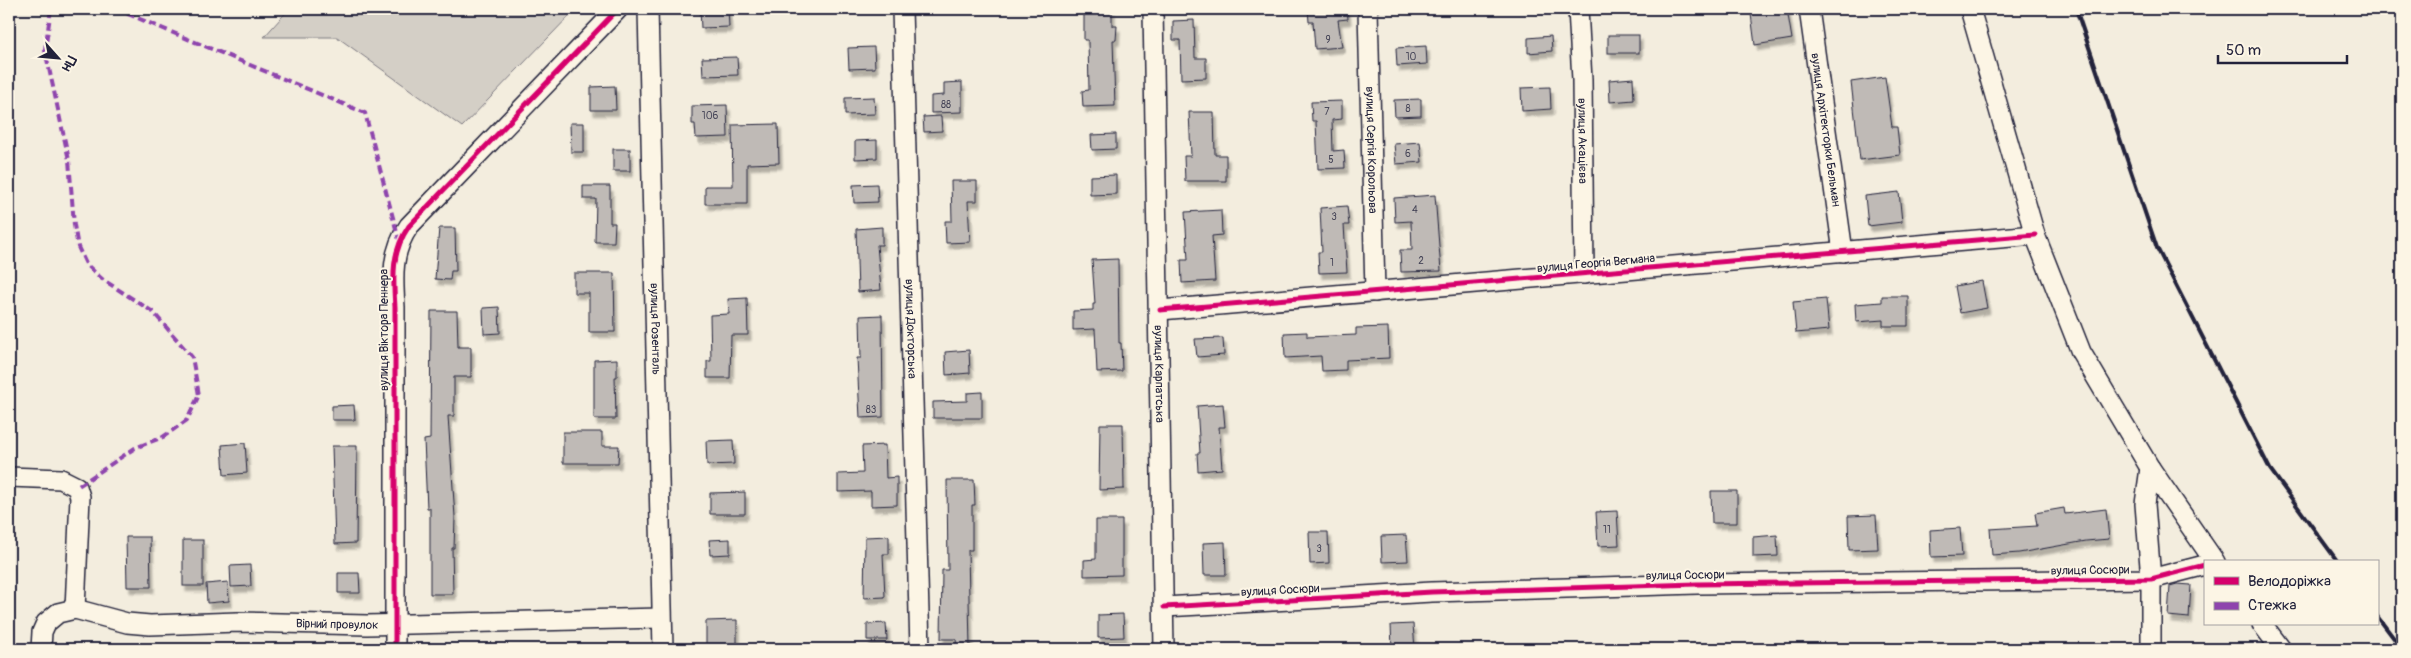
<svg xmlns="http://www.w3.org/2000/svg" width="2411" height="658" viewBox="0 0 2411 658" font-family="Pangolin,sans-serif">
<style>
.green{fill:#d4cfc6;stroke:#7b7880}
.building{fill:#bfbab6;stroke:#22223b;filter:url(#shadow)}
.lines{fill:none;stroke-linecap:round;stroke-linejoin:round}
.street-casing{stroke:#22223b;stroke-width:22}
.street{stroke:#fcf5e5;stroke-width:19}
.rail{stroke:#22223b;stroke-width:4}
.quiet{stroke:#8e44ad;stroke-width:4;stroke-dasharray:8 4;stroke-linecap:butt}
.cycleway-casing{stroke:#fcf5e5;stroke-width:8}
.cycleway{stroke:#d6006c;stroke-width:5}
.labels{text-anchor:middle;stroke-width:4;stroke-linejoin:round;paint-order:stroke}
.number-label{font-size:10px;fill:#49485a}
.street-label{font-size:12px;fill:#22223b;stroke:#fcf5e5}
</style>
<defs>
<filter id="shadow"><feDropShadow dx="3" dy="5.5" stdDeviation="1" flood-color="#0004"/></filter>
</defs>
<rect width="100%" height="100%" fill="#f3edde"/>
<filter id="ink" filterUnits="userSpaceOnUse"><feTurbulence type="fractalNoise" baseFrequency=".02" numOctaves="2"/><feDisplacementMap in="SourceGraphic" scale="10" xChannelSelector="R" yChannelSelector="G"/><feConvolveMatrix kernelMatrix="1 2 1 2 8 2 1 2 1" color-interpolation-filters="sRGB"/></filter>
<g filter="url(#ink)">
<polygon class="green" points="289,9 576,9 462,127 337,37 264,37"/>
<g class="building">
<polygon points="700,9 728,9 729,27 701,28"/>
<polygon points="1084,9 1112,9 1112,26 1117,26 1116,40 1113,40 1115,106 1083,107 1082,91 1089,90 1088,40 1084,40"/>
<polygon points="1308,9 1347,9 1348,19 1338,20 1342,47 1315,49 1313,22 1309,22"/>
<polygon points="1787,9 1792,39 1755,45 1751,14"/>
<polygon points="1194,20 1195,58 1206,58 1206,78 1181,79 1180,40 1173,40 1173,21"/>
<rect x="1608" y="35" width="31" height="18"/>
<polygon points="1551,36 1552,51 1528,53 1528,38"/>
<polygon points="1426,46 1427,64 1397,66 1396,48"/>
<polygon points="874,47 875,68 849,69 848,48"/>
<polygon points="737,57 738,75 703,76 702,58"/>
<polygon points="1885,77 1892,127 1897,127 1900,155 1860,160 1851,82"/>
<polygon points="1633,78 1634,100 1610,102 1609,80"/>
<polygon points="962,82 962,112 931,113 931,96 944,95 944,83"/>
<polygon points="615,86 616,110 591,110 591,87"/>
<polygon points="1550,87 1551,109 1522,111 1521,88"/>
<polygon points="874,97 875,114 845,115 845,98"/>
<polygon points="1421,99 1421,116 1395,117 1394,100"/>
<polygon points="1342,101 1342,119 1332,120 1333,151 1344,150 1345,168 1318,169 1316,121 1312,121 1311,102"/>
<polygon points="727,105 728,137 696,138 695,124 692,124 692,106"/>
<polygon points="1189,112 1214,112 1215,155 1226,155 1226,181 1185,181 1184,156 1191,156"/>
<polygon points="941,116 942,131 924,132 923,117"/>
<polygon points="570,123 584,123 584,152 571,152"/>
<polygon points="778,124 779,163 747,164 747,204 705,204 705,186 733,186 732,125"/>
<polygon points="1116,134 1116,149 1092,150 1091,135"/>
<polygon points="877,140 877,158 855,159 855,141"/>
<polygon points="1420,142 1422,162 1396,164 1394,144"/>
<rect x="613" y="149" width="17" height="22"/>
<polygon points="1116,175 1116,194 1090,195 1090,176"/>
<polygon points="951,181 977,181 977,201 968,201 970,242 946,243 945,221 952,221"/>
<polygon points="877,184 878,202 854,203 853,185"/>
<polygon points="583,186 610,186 610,223 615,223 614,242 595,242 596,199 583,199"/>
<polygon points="1899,192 1902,222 1868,226 1865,196"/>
<polygon points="1435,195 1441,271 1401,272 1400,250 1412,250 1411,221 1395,222 1394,198"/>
<polygon points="1347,206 1349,225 1344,225 1347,272 1319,273 1318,252 1322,252 1320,208"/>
<polygon points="1221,210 1222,235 1212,236 1215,281 1182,283 1181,260 1188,260 1185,212"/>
<polygon points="882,227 882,245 877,245 881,290 858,292 856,229"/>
<polygon points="439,228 455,228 456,271 451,271 450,280 435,279"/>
<polygon points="1118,259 1119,343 1121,343 1122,371 1097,372 1095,329 1073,330 1073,311 1093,310 1093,304 1095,304 1092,260"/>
<polygon points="574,273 614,273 615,332 589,332 589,293 574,293"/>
<polygon points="1982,281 1987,308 1960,313 1955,286"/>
<polygon points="1882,296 1908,296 1908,326 1883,326 1883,320 1856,322 1855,304 1882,302"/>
<polygon points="747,298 748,335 731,335 730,378 707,378 707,361 711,361 710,315 729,314 728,299"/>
<polygon points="1826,299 1829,330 1796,333 1793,302"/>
<polygon points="499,307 500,333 484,334 483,308"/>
<polygon points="431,311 457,311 458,347 471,347 471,377 454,377 454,416 448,416 455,517 454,548 452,548 453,594 430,594 430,508 427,508 424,440 430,439"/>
<polygon points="882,315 883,417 860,418 857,358 861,358 860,316"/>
<polygon points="1388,327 1389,358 1346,360 1346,370 1322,371 1321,356 1285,358 1284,333 1307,332 1307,337 1356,335 1356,328"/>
<polygon points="1223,338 1224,355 1197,357 1195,339"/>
<polygon points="969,350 970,373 946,375 945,352"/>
<polygon points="617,359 617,377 615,377 616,419 594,419 594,360"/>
<polygon points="982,392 982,418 933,418 933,402 967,401 967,393"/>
<polygon points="1223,404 1225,427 1219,427 1222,469 1198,471 1197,453 1200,453 1197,406"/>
<polygon points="354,405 355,420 332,420 332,406"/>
<polygon points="1100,424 1123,424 1124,489 1099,490"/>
<polygon points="563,432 602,432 602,446 619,446 618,463 563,463"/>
<polygon points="733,440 734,464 707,465 706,441"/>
<polygon points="245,443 247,473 224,475 222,445"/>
<polygon points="885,445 886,478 897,477 897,505 871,506 871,491 838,492 838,474 863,473 862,446"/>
<polygon points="332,446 357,446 356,543 335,544"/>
<polygon points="947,480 974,480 975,505 972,505 972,550 968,550 970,649 957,649 956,639 941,639 942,570 948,570"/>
<polygon points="1711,491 1737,491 1737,523 1712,523"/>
<polygon points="745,492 745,514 710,514 710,493"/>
<polygon points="2064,508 2065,514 2106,509 2109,539 2086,541 2019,553 1992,555 1990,529 2037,526 2035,513"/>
<polygon points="1617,511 1619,545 1598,546 1596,512"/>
<polygon points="1876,515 1878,549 1849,550 1848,516"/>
<polygon points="1096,520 1122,520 1122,575 1084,576 1084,560 1096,559"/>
<polygon points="1960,528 1962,556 1931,557 1930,530"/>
<polygon points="1309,532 1328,532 1329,563 1310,564"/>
<polygon points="1406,535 1408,561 1382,562 1381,536"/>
<polygon points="1777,535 1778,556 1753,557 1753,537"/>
<polygon points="889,536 889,554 883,554 885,597 864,598 865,537"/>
<polygon points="126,537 150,537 151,587 127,587"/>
<polygon points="730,539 730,554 710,555 709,540"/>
<rect x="183" y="540" width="20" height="46"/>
<polygon points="1225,542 1226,575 1204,575 1203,543"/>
<polygon points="250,565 251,586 231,587 230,566"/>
<polygon points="338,573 359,573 360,593 338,593"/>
<polygon points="228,582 229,601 207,603 206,584"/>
<polygon points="2177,584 2191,585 2189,618 2168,616 2170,586"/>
<polygon points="1123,614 1124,637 1098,638 1098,615"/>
<polygon points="737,620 737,644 706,645 706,621"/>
<polygon points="886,623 887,640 867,640 867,624"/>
<polygon points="1413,624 1415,649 1392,649 1391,625"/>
</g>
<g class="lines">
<defs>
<g id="street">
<path id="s1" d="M648,9L663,649"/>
<path id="s2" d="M902,9L920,649"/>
<path id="s3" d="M1153,9L1164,649"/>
<path id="s4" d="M1368,9L1375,292"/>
<path id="s5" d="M1578,9L1582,80L1584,274"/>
<path id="s6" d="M1809,9L1843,252"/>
<polyline points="1970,9 2035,235 2081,352 2150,468 2215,562"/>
<polyline points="1160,310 2035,235"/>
<polyline points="2150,468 2145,504 2151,579 2151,649"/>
<polyline points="9,477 61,479 77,487 80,497 75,609"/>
<polyline points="1164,607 1432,592 1697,584 2151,579 2205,565"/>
<polyline points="2262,624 2281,649"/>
<path id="s7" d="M41,649L42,632L46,623L58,613L75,609L127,623L150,625L238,622L367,625L661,618"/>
<path d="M395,649V307C393,277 391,252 409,226L618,9"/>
</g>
</defs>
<use href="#street" class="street-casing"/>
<use href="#street" class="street"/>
<g class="rail">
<polyline points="2076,9 2157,248 2270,469 2338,562"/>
<polyline points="2377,616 2402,649"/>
</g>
<g class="quiet">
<polyline points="51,9 45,50 69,160 74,225 78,247 86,264 102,279 153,312 192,357 199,395 187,420 163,437 135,448 77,487"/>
<polyline points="116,9 365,113 399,240"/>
</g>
<defs>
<g id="cycleway">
<polyline points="1160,310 2035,235"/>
<polyline points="1164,607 1432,592 1697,584 2151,579 2205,565"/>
<path d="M395,649V307C393,277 391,252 409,226L618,9"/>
</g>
</defs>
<use href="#cycleway" class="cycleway-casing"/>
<use href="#cycleway" class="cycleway"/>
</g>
</g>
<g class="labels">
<g class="number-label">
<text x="1328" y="43">9</text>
<text x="1411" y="60">10</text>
<text x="946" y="108">88</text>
<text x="1408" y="112">8</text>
<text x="1327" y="115">7</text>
<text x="710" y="119">106</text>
<text x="1408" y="157">6</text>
<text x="1331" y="163">5</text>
<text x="1415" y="213">4</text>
<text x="1334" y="220">3</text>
<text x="1421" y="264">2</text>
<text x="1332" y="266">1</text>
<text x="871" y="413">83</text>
<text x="1607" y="533">11</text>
<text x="1319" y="552">3</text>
</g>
<g class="street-label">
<text dy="4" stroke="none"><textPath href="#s6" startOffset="122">вулиця Архітекторки Бельман</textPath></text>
<text dy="4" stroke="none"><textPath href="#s5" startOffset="132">вулиця Акацієва</textPath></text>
<text dy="4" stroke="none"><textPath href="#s4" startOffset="141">вулиця Сергія Корольова</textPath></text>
<text transform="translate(1596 263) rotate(-5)" y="4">вулиця Георгія Вегмана</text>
<text dy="4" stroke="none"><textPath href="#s1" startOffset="320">вулиця Розенталь</textPath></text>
<text dy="4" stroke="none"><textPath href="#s2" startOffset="320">вулиця Докторська</textPath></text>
<text transform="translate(384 330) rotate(-90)" y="4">вулиця Віктора Пеннера</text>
<text dy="4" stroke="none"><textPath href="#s3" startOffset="365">вулиця Карпатська</textPath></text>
<text transform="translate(2090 570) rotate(-1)" y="4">вулиця Сосюри</text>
<text transform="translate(1685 575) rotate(-1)" y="4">вулиця Сосюри</text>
<text transform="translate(1280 590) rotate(-3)" y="4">вулиця Сосюри</text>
<text dy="4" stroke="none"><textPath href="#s7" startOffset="324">Вірний провулок</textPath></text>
</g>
</g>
<rect width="2411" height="658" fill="none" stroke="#fcf5e5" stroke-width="30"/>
<rect x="15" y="15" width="2381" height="628" fill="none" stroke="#22223b" stroke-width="2" filter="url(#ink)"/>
<rect x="2204" y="560" width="175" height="65" fill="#fcf5e5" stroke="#a5a1a1"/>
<rect x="2214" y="577" width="25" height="8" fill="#d6006c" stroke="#a5a1a1"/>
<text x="2248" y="586" font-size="15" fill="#22223b">Велодоріжка</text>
<rect x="2214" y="602" width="25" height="8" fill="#8e44ad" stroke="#a5a1a1"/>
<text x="2248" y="610" font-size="15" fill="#22223b">Стежка</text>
<g transform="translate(58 58) rotate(117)" stroke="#fcf5e5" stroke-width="4" paint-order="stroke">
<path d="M0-4L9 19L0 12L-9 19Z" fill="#22223b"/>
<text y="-8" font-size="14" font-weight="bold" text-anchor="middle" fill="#22223b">Пн</text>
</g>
<path d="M2218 55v8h129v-8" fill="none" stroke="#22223b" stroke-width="2.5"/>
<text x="2226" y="55" font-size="15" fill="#22223b" stroke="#fcf5e5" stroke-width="4" paint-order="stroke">50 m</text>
</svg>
